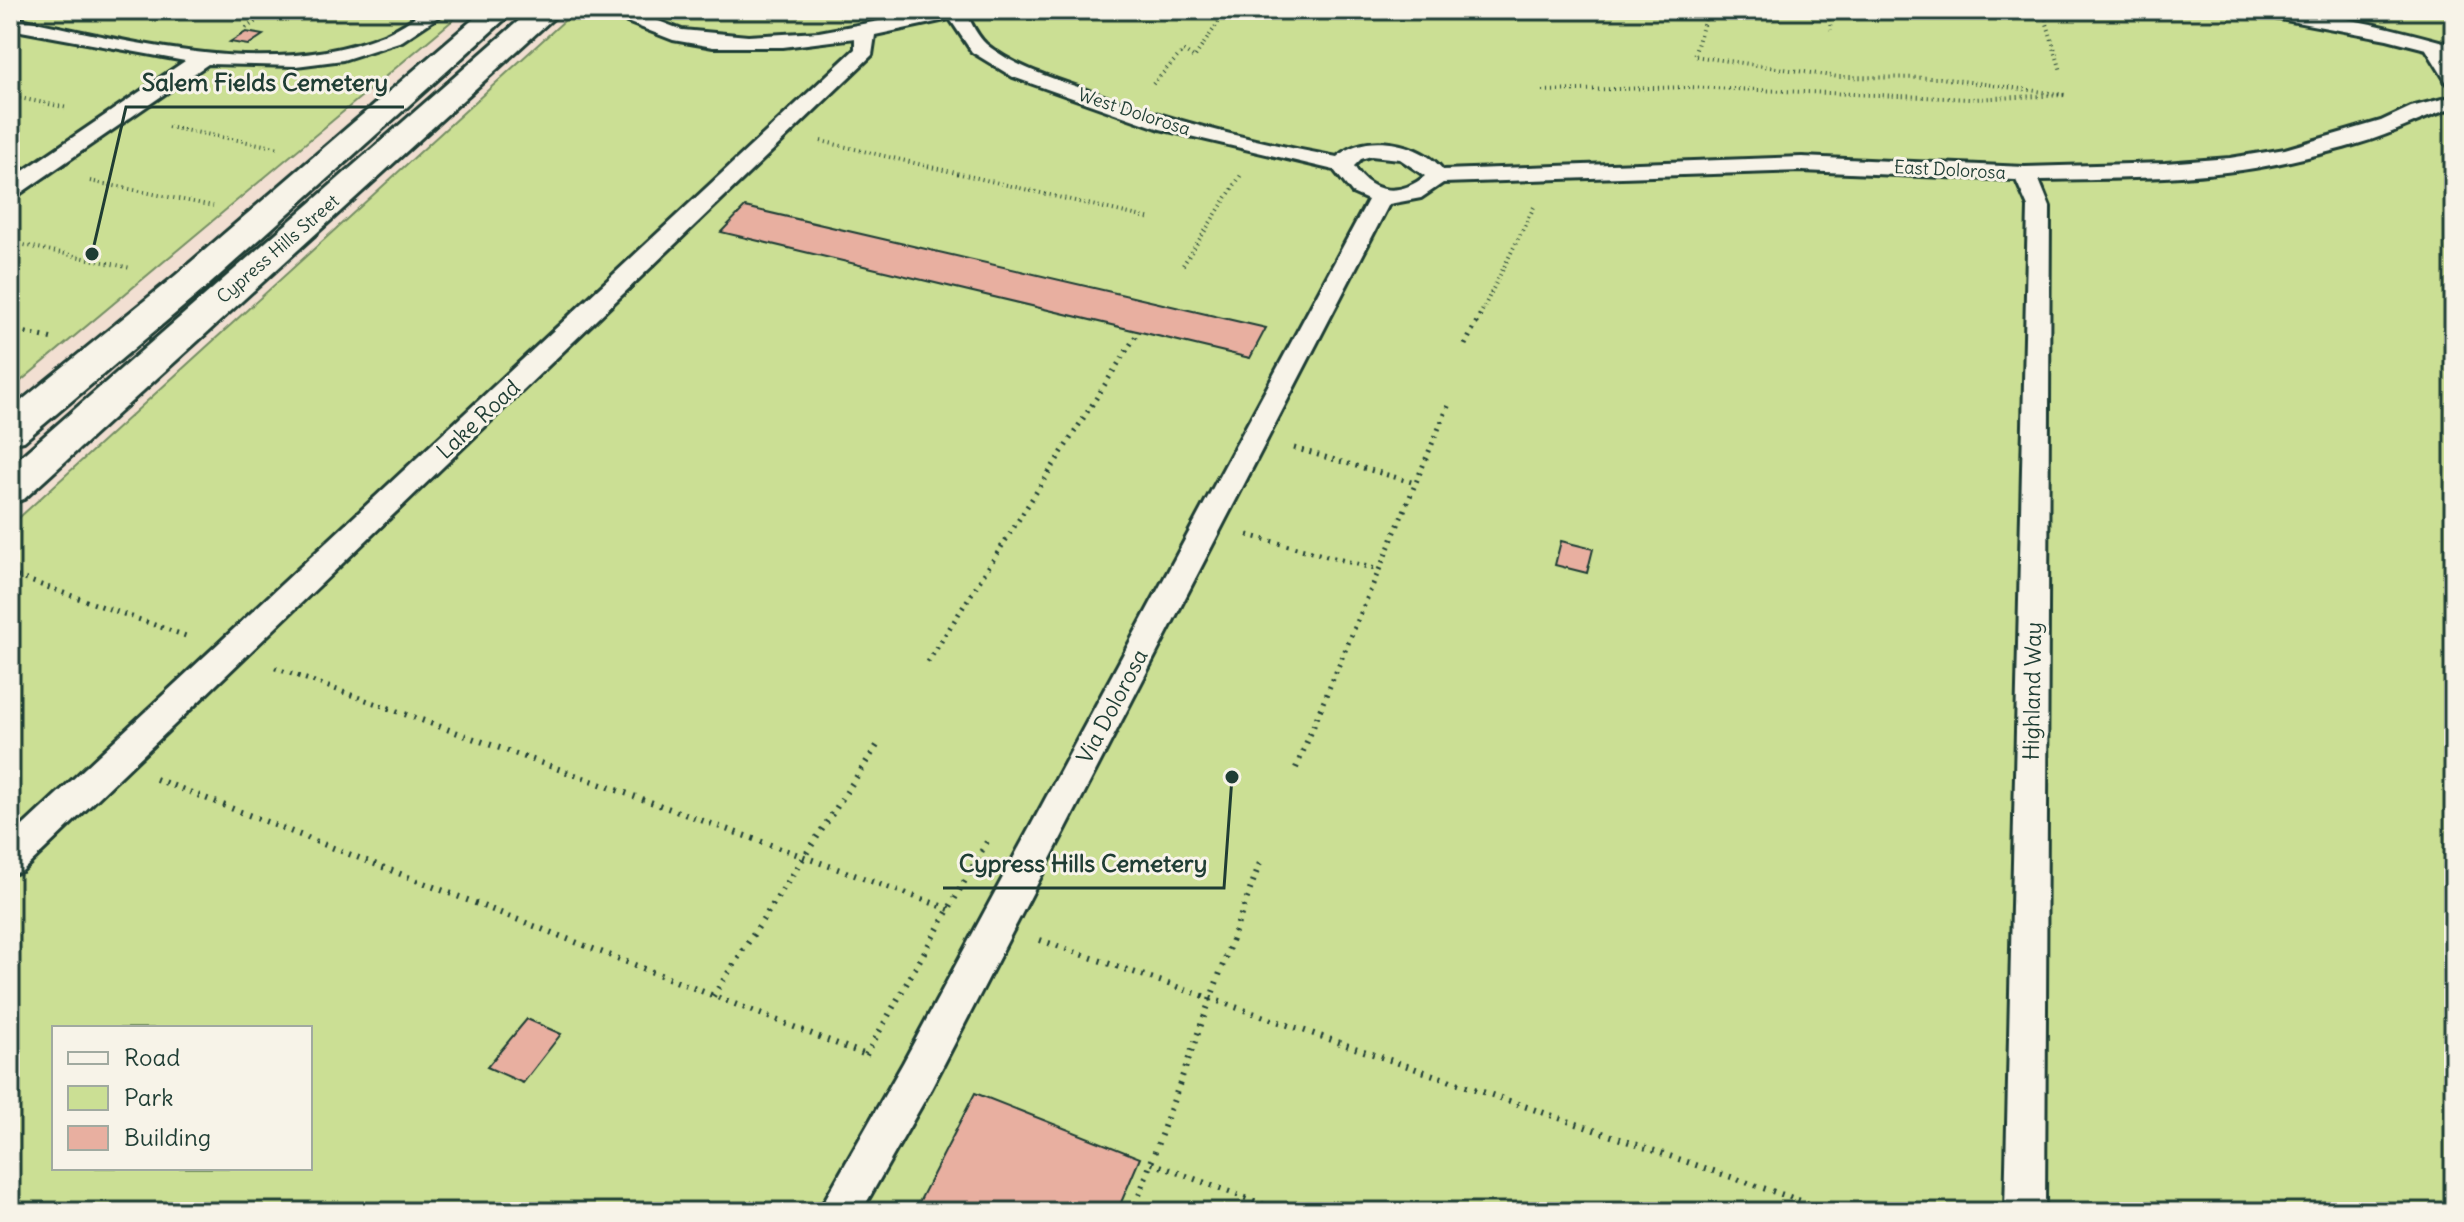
<svg xmlns="http://www.w3.org/2000/svg" width="2464" height="1222" viewBox="0 0 2464 1222" font-family="Delius,sans-serif">
<style>
.green{fill:#cbdf94;stroke:#758e64;stroke-width:2;fill-rule:evenodd}
.building{fill:#e8afa0;stroke:#1f3d34;stroke-width:2}
.lines{fill:none;stroke-linecap:round;stroke-linejoin:round}
.lane-casing{stroke:#1f3d34;stroke-width:6}
.secondary-casing{stroke:#1f3d34;stroke-width:6}
.path-far2{stroke:#1f3d34;stroke-width:4;stroke-dasharray:1 4;stroke-linecap:butt}
.path-far1{stroke:#1f3d34;stroke-width:5;stroke-dasharray:2 6;stroke-linecap:butt}
.path{stroke:#1f3d34;stroke-width:6;stroke-dasharray:2 7;stroke-linecap:butt}
.lane{fill:#f7f3e8;fill-rule:evenodd}
.secondary{fill:#f7f3e8;fill-rule:evenodd}
.labels{text-anchor:middle;stroke-width:6;stroke-linejoin:round;paint-order:stroke}
.far-street-label{font-size:18px;fill:#1f3d34;stroke:#f7f3e8}
.street-label{font-size:22px;fill:#1f3d34;stroke:#f7f3e8}
.leader{fill:none;stroke:#1f3d34;stroke-width:3}
.callout-dot{fill:#1f3d34;stroke:#f7f3e8;stroke-width:3}
.callout-label{font-size:24px;text-anchor:middle;font-weight:bold;fill:#1f3d34;stroke:#f7f3e8;stroke-width:6;stroke-linejoin:round;paint-order:stroke}
</style>
<rect width="100%" height="100%" fill="#f2dfd2"/>
<filter id="ink" filterUnits="userSpaceOnUse"><feTurbulence type="fractalNoise" baseFrequency=".0125" numOctaves="2"/><feDisplacementMap in="SourceGraphic" scale="16" xChannelSelector="R" yChannelSelector="G"/><feConvolveMatrix kernelMatrix="1 2 1 2 8 2 1 2 1" color-interpolation-filters="sRGB"/></filter>
<g filter="url(#ink)">
<g class="green">
<polygon points="10,10 465,10 10,390"/>
<path d="M576,10H2454V1212H10V526ZM54,1028H310V1168H54Z"/>
</g>
<g class="building">
<polygon points="246,32 263,35 248,45 230,42"/>
<polygon points="745,207 1266,328 1250,358 721,232"/>
<polygon points="1561,541 1593,549 1587,573 1555,565"/>
<polygon points="527,1019 561,1034 523,1083 487,1067"/>
<polygon points="975,1093 1140,1158 1117,1212 914,1212"/>
</g>
<g class="lines">
<defs>
<g id="lane">
<path d="M425,10L447,11L402,41L343,60L296,66L208,64L18,195L10,197V180L185,61L10,29V17C129,40 265,82 383,35C398,29 412,19 425,10Z"/>
<path d="M622,10H642L643,15L682,30L748,36L819,32L939,10H969L966,13C972,24 977,36 986,44C1013,66 1049,77 1081,88C1165,119 1250,141 1337,157C1364,131 1421,142 1443,170L1802,157L2025,167L2165,163L2230,158L2285,149L2381,121L2411,107L2454,96V108C2433,114 2417,122 2397,130C2364,144 2325,153 2290,161C2208,180 2123,178 2039,180L2050,207L2045,1212H2005L2028,207L2016,180L1802,171L1443,183L1421,198L1389,204L931,1089L861,1212H818L903,1063L1368,200L1352,193L1334,170L1160,129L1013,77L972,52L950,19L875,35L872,55L22,871L10,875V838L855,49V38L783,47H713L673,40L627,22ZM1371,156L1400,159L1425,176C1400,197 1370,194 1354,166L1361,159Z"/>
<path d="M2254,10C2323,10 2388,27 2454,45V57L2450,56L2454,62V85L2447,83L2426,49L2387,39L2264,16Z"/>
</g>
<g id="secondary">
<polygon points="484,10 515,10 202,291 24,441 10,444 10,410 176,275"/>
<polygon points="531,10 562,10 24,499 10,504 10,466"/>
</g>
</defs>
<use href="#lane" class="lane-casing"/>
<use href="#secondary" class="secondary-casing"/>
<g class="path-far2">
<polyline points="1076,10 1098,10"/>
<polyline points="1828,10 1831,30"/>
<polyline points="2043,10 2061,71"/>
<polyline points="246,28 272,10"/>
<polyline points="1153,84 1183,51 1194,58 1227,10"/>
<polyline points="1543,91 1688,87 1970,99 2066,95 1940,78 1839,77 1694,56 1707,12"/>
<polyline points="10,96 68,108"/>
<polyline points="168,127 280,148"/>
<polyline points="821,141 1151,219"/>
<polyline points="90,181 213,206"/>
<polyline points="10,242 131,268"/>
<polyline points="1183,265 1241,175"/>
<polyline points="1482,311 1534,207"/>
</g>
<g class="path-far1">
<polyline points="10,329 53,339"/>
<polyline points="1465,345 1483,309"/>
<polyline points="1294,448 1415,483"/>
<polyline points="1248,535 1379,570"/>
<polyline points="10,574 186,636"/>
<polyline points="928,662 1139,331"/>
<polyline points="275,668 394,710"/>
<polyline points="1320,710 1449,404"/>
</g>
<g class="path">
<polyline points="388,708 955,911"/>
<polyline points="1296,768 1321,708"/>
<polyline points="156,779 866,1055"/>
<polyline points="1040,940 1833,1212"/>
<polyline points="713,996 880,741"/>
<polyline points="866,1055 989,838"/>
<polyline points="1152,1163 1283,1212"/>
<polyline points="1133,1212 1262,857"/>
</g>
<use href="#lane" class="lane"/>
<use href="#secondary" class="secondary"/>
</g>
</g>
<g class="labels">
<g class="far-street-label">
<text transform="translate(1134 112) rotate(18)" y="6">West Dolorosa</text>
<text transform="translate(1950 170) rotate(3)" y="6">East Dolorosa</text>
<text transform="translate(278 249) rotate(-41)" y="6">Cypress Hills Street</text>
</g>
<g class="street-label">
<text transform="translate(478 419) rotate(-43)" y="8">Lake Road</text>
<text transform="translate(2032 691) rotate(-89)" y="8">Highland Way</text>
<text transform="translate(1112 706) rotate(-62)" y="8">Via Dolorosa</text>
</g>
</g>
<path class="leader" d="M92 254L126 107H404M1232 777L1224 888H943"/>
<g class="callout-dot">
<circle cx="92" cy="254" r="8"/>
<circle cx="1232" cy="777" r="8"/>
</g>
<g class="callout-label">
<text x="265" y="91">Salem Fields Cemetery</text>
<text x="1083" y="872">Cypress Hills Cemetery</text>
</g>
<rect width="2464" height="1222" fill="none" stroke="#f7f3e8" stroke-width="40"/>
<rect x="20" y="20" width="2424" height="1182" fill="none" stroke="#1f3d34" stroke-width="3" filter="url(#ink)"/>
<rect x="52" y="1026" width="260" height="144" fill="#f7f3e8" stroke="#a1aaa0" stroke-width="2"/>
<rect x="68" y="1052" width="40" height="12" fill="#f7f3e8" stroke="#a1aaa0" stroke-width="2"/>
<text x="124" y="1066" font-size="24" fill="#1f3d34">Road</text>
<rect x="68" y="1086" width="40" height="24" fill="#cbdf94" stroke="#a1aaa0" stroke-width="2"/>
<text x="124" y="1106" font-size="24" fill="#1f3d34">Park</text>
<rect x="68" y="1126" width="40" height="24" fill="#e8afa0" stroke="#a1aaa0" stroke-width="2"/>
<text x="124" y="1146" font-size="24" fill="#1f3d34">Building</text>
</svg>
